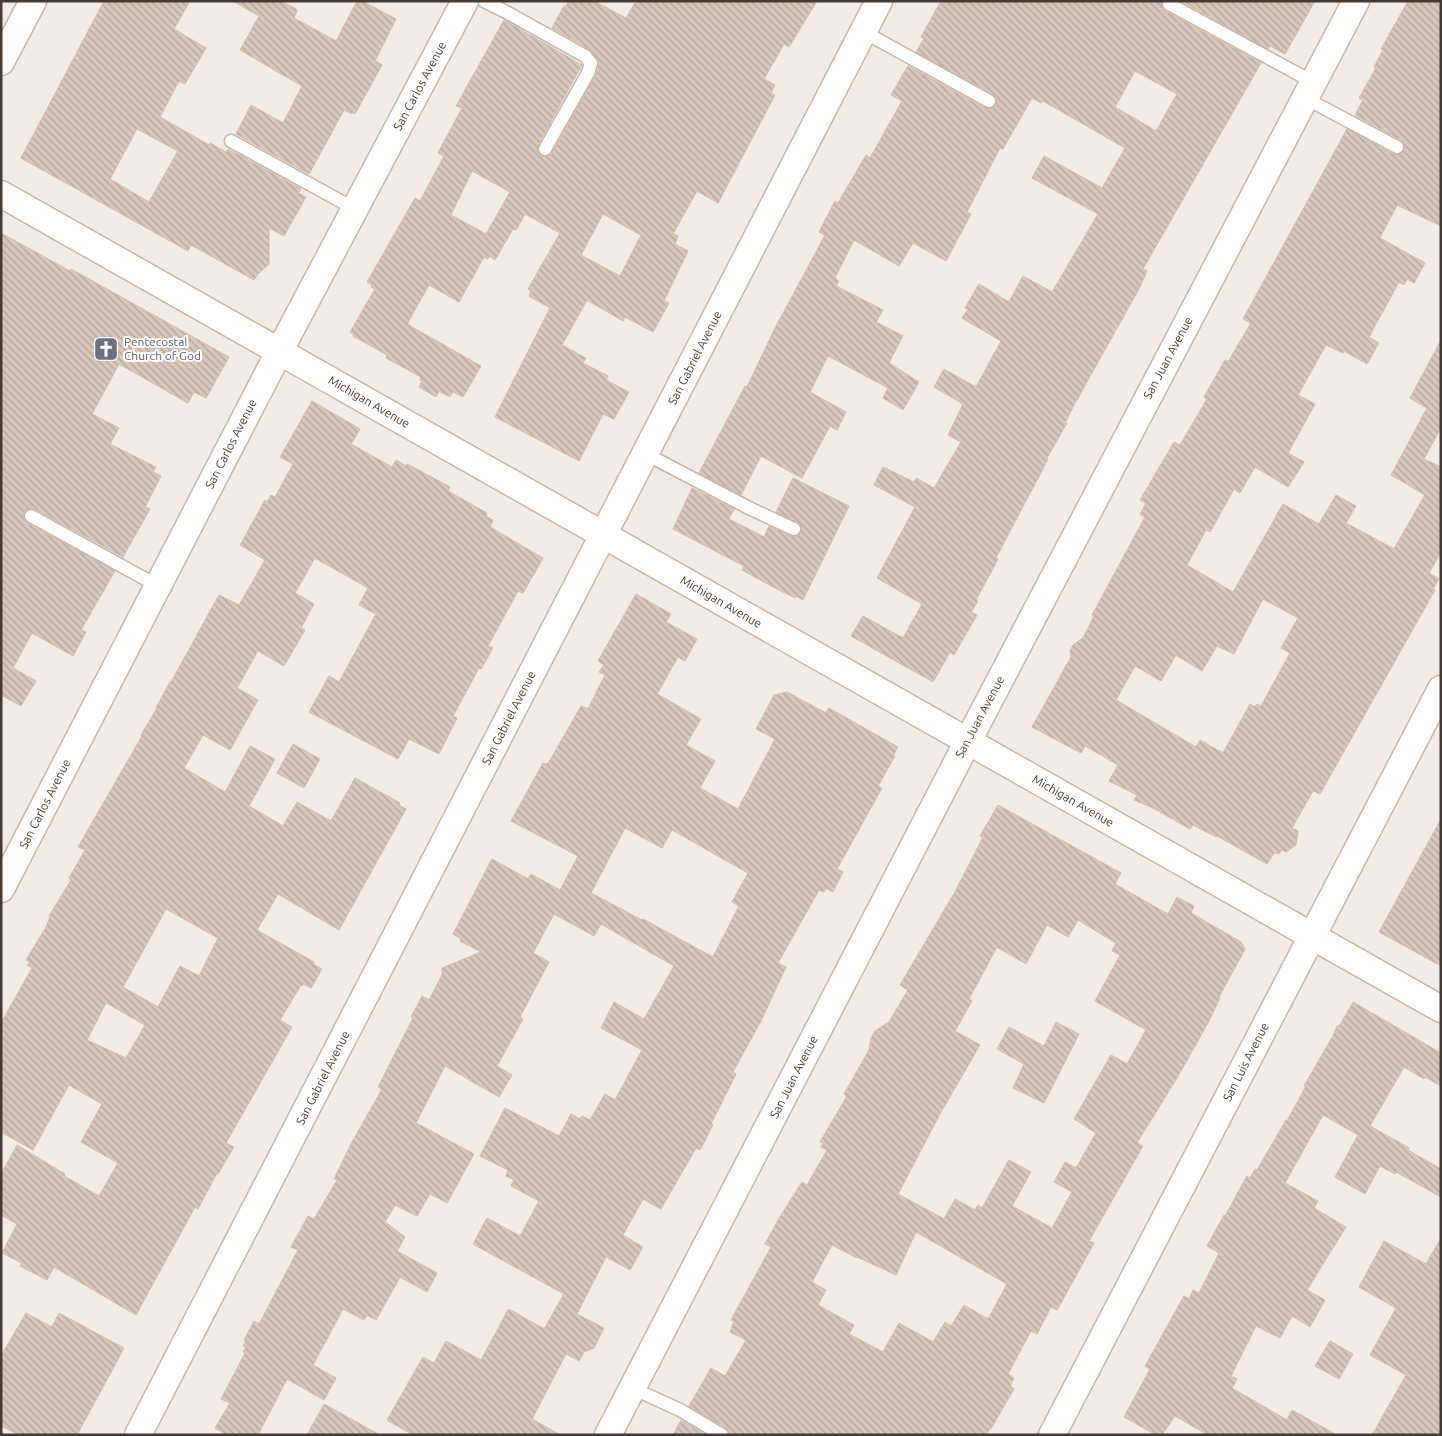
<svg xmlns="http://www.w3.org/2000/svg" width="1442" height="1436" viewBox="0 0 1442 1436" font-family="Ubuntu,sans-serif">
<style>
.building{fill:url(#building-back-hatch);stroke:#d0bcac;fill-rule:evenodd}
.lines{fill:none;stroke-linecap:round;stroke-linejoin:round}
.lane-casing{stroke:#c2b5aa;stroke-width:15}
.street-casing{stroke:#c2b5aa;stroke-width:29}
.lane{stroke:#fff;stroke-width:12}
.street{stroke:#fff;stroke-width:26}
.labels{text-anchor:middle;stroke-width:4;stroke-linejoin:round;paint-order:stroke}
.street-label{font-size:12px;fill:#453b34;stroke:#fff}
.worship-label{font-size:12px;fill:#5b616d;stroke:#fff;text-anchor:start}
</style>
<defs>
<pattern id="building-back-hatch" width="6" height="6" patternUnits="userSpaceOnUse" patternTransform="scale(1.25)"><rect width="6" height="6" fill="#d8c8bc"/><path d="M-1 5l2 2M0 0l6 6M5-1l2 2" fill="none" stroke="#b1a49a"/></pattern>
</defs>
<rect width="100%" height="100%" fill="#f3ece4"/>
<g class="building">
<path d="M104,1H190L174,29L206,48L185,84L179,81L160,117L209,145L210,143L226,152L228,149L301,189L298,193L306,197L284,236L269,228V264L258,274L254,280L191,245L188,251L21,158ZM137,129L178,151L149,202L110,179Z"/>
<polygon points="233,1 281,1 296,9 297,11 294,18 336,41 357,1 362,1 396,19 375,61 382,65 355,114 353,112 352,114 344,110 309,174 236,134 251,105 283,123 302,86 240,50 259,16"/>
<path d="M569,1H594L626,18L636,1H817L789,47L784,44L764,79L775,85L771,93L775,95L718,203L697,191L673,234L678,236L675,244L688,251L664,301L669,303L653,332L625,317L623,321L587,300L562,345L586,358L583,363L608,376L606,380L629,392L614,419L603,414L579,461L495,417L550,308L529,296L531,291L528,289L560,233L525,214L516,230L513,229L495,260L489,256L488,259L484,257L459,302L429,285L407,324L481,366L463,397L453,392L450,397L439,391L436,397L419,387L422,381L420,380L421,377L386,358L387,355L353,336L354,335L350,332L375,289L371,287L372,285L367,282L415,198L420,201L444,156L438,153L462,108L456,106L504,20L582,65L538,145V153L541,156H549L552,153L595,77L599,65L597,58L589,49L552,28L564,6H566ZM472,171L510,192L486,234L451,215ZM603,214L641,235L620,276L581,255Z"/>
<path d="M941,1H1162V8L1165,11L1261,63L1143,269L1147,271L1140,287L1073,407L1065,423H1067L1047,458L1048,459L996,558L998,559L976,600L978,601L971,612L977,615L954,655L950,652L933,682L851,636L863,616L903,638L922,604L877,578L915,507L874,485L883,467L914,482L916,478L934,488L961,442L948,435L963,404L934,387L944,369L976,387L1001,341L962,318L968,309L965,308L979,284L1009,302L1023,276L1052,292L1098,214L1032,178L1044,156L1102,188L1125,148L1043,101L1041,103L1032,98L1003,149L1000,148L967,212L971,214L946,261L913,243L899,266L854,240L835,278L839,281L836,286L883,310L876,322L903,336L889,363L919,382L903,410L883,398L888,388L828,356L810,392L846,412L837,430L830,426L802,478L761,456L741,495L699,473L745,386L747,387L774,330L825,235L819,232L835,201L838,203L866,155L870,158L902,101L891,95L908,66L985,108H993L996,104V97L993,94L916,52L924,39L921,37ZM1135,71L1177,94L1156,131L1115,107Z"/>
<polygon points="1181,1 1315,1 1285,54 1270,46 1268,49"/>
<path d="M1408,1H1441V226L1397,205L1380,238L1425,263L1414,283L1407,279L1404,285L1399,282L1369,337L1379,343L1367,364L1344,351L1343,353L1326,345L1298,395L1315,404L1288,453L1304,462L1288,487L1255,467L1240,493L1234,489L1210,532L1206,530L1187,565L1233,592L1283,504L1319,524L1336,495L1356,506L1346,523L1394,549L1425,495L1391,475L1427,408L1410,398L1441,340V428L1424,459L1441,467V552L1429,573L1439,579L1433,589L1435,590L1320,794L1313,791L1292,828L1298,831L1296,845L1286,852L1282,850L1279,854L1274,853L1267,864L1217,836L1216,837L1193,825L1190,829L1153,808L1134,800L1137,795L1109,781L1118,765L1085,746L1081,753L1032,727L1071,657L1070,651L1073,645L1083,638L1094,616L1092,615L1145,517L1140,514L1146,503L1140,500L1174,442L1180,445L1207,399L1204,397L1225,360L1228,362L1251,323L1243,319L1347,129L1393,154H1401L1404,150V143L1401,140L1355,115L1363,100L1359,98L1376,68L1374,67L1383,50L1381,49ZM1263,599L1298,618L1281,648L1290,653L1261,706L1257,704L1255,707L1250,704L1223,753L1200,740L1196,747L1116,700L1135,666L1161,681L1176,655L1202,671L1217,646L1234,654Z"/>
<polygon points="1,233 70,271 71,269 229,357 206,398 194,392 188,403 119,364 92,414 119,428 110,444 156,467 153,472 161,476 145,507 150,509 123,557 35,509 30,508 24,512 23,517 27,523 115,571 81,630 86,632 73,656 32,633 13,668 36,681 21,706 1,695"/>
<path d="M312,401L360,429L351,444L392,467L396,460L406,466L407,464L426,474L450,487L448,491L487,513L486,516L493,520L490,527L543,558L523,593L518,591L488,646L493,648L481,669L479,668L453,716L457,718L439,754L409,739L398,759L309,712L329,676L339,682L376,614L359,605L368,588L315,558L295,593L314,604L301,628L305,630L284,666L258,651L237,688L258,700L230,750L203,735L184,768L225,792L250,746L275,759L249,806L283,826L297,802L331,821L355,778L400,803L399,805L406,809L339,930L278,894L257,930L314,962L313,964L322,969L311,988L303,984L302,986L301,985L280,1020L292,1027L226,1143L234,1147L218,1174L217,1173L198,1209L195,1207L136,1315L54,1267L47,1280L20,1266L22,1263L2,1253L17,1224L1,1215V1174L17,1145L65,1174L64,1176L99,1196L118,1163L81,1142L102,1104L69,1085L33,1150L1,1132V1023L32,968L27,965L30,962L26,960L46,927L50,917L49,916L71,880L69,878L85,850L78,847L142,736L141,735L157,708H156L170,682H171L219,595L239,605L265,560L240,545L265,500L267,502L271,495L275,497L293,464L280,457ZM166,909L218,938L199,976L180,966L158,1007L123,987ZM106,1003L145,1025L126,1058L87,1040Z"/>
<polygon points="793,478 849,506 803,600 796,596 795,598 773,587 742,570 744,566 673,529 692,488 734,509 729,519 764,537 769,526 791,536 798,536 802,529 800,524 776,512"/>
<path d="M636,594L671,614L666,622L697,639L685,661L678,657L657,694L701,719L686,745L715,761L700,788L738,809L775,739L756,729L774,695L787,692L826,713L829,708L898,747L893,756H895L878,786L882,788L837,869L843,872L833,892L826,888L824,892L819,890L778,963L786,967L761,1021L733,1072L736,1074L711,1124L713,1125L700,1150L696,1148L661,1209L643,1199L623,1235L643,1247L630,1270L606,1257L577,1314L604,1328L594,1348L584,1352L579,1361L566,1354L532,1419L560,1435H413L387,1420L423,1357L434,1363L446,1341L481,1360L508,1310L509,1309L544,1329L564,1294L473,1244L487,1218L520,1236L539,1201L511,1186L514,1180L506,1176L508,1170L480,1156L505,1108L559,1136L571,1114L580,1119L582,1116L590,1120L605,1094L615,1100L642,1050L601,1028L614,1002L644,1019L674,966L601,924L594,936L554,914L533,953L549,962L520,1017L523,1019L497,1066L512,1075L499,1097L445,1066L416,1123L474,1154L447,1203L430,1194L417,1216L395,1205L385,1222L405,1237L397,1251L437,1273L427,1292L400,1277L376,1320L367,1315L364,1320L343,1309L313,1365L336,1378L324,1400L287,1379L258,1435H227L215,1428L230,1403L221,1399L245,1353L243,1352L246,1347L243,1346L246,1341L244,1340L254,1321L259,1324L298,1250L291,1247L308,1216L314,1219L337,1180L334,1179L351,1144L382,1089L378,1087L413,1018L411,1017L422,996L429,1000L442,975V968L481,952L460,941L461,939L453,934L492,859L528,879L531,874L560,890L578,856L511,821L543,763L547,764L552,757L581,706L588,709L605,675L599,672L604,665L598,661ZM625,828L662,848L672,830L748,873L732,902L739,906L713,957L643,919L642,920L591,893Z"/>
<polygon points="293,744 320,759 304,788 277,773"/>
<path d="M998,805L1121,873L1115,884L1168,914L1177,897L1194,906L1191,913L1241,942L1245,949L1219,997L1220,998L1208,1023L1177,1078L1137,1143L1143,1146L1089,1241L1094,1243L1076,1276L1057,1310L1051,1307L1037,1334L1031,1331L1008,1374L1014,1378L1010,1386L1014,1389L992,1427L985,1435H730L726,1428L689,1406L711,1368L725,1376L746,1340L730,1332L734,1321L731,1320L771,1247L765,1244L778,1220L802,1182L807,1185L827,1150L821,1147L823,1143L820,1142L847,1096L844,1094L869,1050L871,1038L875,1031L889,1022L908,990L900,985L956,890L983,837L980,836ZM1078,920L1116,943L1112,951L1120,955L1095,1001L1146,1030L1127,1064L1111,1055L1074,1119L1096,1133L1076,1168L1065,1162L1054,1182L1072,1192L1052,1228L1012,1206L1031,1172L1009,1160L982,1208L978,1205L975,1210L955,1199L944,1219L898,1194L941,1112L980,1045L955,1031L972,1001L969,999L997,947L1026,964L1047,925L1068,937ZM916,1232L1007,1284L988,1319L964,1305L951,1326L945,1322L933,1342L899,1323L883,1352L849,1334L854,1325L818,1305L826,1290L812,1282L832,1245L857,1258V1257L896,1275Z"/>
<polygon points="1441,819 1441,966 1379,932"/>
<polygon points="1353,1002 1441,1053 1441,1086 1425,1077 1424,1079 1404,1067 1370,1126 1409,1148 1408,1150 1441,1169 1441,1197 1396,1172 1395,1174 1380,1166 1365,1194 1335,1177 1358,1135 1323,1115 1285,1183 1318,1201 1314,1208 1346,1227 1307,1290 1325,1300 1310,1327 1292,1316 1280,1338 1256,1326 1231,1376 1237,1379 1232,1388 1287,1420 1292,1410 1337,1435 1208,1435 1175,1416 1162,1435 1156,1435 1124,1417 1150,1369 1145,1366 1184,1296 1189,1299 1193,1290 1199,1293 1219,1253 1207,1246 1224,1215 1225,1216 1247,1176 1250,1178 1255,1169 1257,1170 1286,1120 1287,1121 1306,1086 1304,1086 1334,1034 1337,1026 1340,1025"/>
<polygon points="1056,1022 1079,1034 1044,1103 1013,1088 1024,1064 997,1049 1009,1027 1044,1046"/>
<polygon points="1441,1238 1441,1435 1372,1435 1406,1375 1370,1355 1396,1308 1359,1287 1384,1241 1426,1264"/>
<polygon points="26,1313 52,1327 59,1313 124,1348 77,1435 20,1435 1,1426 1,1356"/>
<polygon points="1330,1341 1353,1354 1339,1379 1315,1366"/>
<polygon points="324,1404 380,1435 307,1435"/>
<polygon points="681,1420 706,1435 673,1435"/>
</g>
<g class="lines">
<defs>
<g id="lane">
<polyline points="484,1 508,13 585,56 591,63 588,73 545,149"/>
<polyline points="1169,4 1313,82"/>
<polyline points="864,32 989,101"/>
<polyline points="1305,98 1397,147"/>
<polyline points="231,141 355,209"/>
<polyline points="646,454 749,508 794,529"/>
<polyline points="31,516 158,586"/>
<polyline points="632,1388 680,1410 722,1435"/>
</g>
<g id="street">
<polyline points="1,62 33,1"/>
<polyline points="1,194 1441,1009"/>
<polyline points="1,889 279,352 465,1"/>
<polyline points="138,1435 879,1"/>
<polyline points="608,1435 968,741 1356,1"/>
<polyline points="1052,1435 1441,689"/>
</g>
</defs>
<use href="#lane" class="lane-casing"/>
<use href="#street" class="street-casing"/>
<use href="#lane" class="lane"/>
<use href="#street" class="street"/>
</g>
<defs>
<symbol id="church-square" viewBox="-11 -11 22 22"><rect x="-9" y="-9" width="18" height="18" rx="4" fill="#6b7280" stroke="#fff"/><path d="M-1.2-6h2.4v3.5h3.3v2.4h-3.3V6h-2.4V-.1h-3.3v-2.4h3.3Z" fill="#fff"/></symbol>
</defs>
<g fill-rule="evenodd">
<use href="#church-square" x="92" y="335" width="28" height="28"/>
</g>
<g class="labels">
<g class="street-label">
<text transform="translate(420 86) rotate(-62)" y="4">San Carlos Avenue</text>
<text transform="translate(695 358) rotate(-63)" y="4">San Gabriel Avenue</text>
<text transform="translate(1168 358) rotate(-62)" y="4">San Juan Avenue</text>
<text transform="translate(369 402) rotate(30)" y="4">Michigan Avenue</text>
<text transform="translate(231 444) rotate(-63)" y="4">San Carlos Avenue</text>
<text transform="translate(721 602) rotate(30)" y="4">Michigan Avenue</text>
<text transform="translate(980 717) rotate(-62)" y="4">San Juan Avenue</text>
<text transform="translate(509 718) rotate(-63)" y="4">San Gabriel Avenue</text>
<text transform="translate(1073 801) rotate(30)" y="4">Michigan Avenue</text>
<text transform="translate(45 804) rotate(-63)" y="4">San Carlos Avenue</text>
<text transform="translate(1246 1062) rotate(-63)" y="4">San Luis Avenue</text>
<text transform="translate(794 1077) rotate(-63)" y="4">San Juan Avenue</text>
<text transform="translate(323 1078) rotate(-63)" y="4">San Gabriel Avenue</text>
</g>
<g class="worship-label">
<text x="124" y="346">Pentecostal<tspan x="124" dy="14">Church of God</tspan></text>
</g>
</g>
<rect width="1442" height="1436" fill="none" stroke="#453b34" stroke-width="5"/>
</svg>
